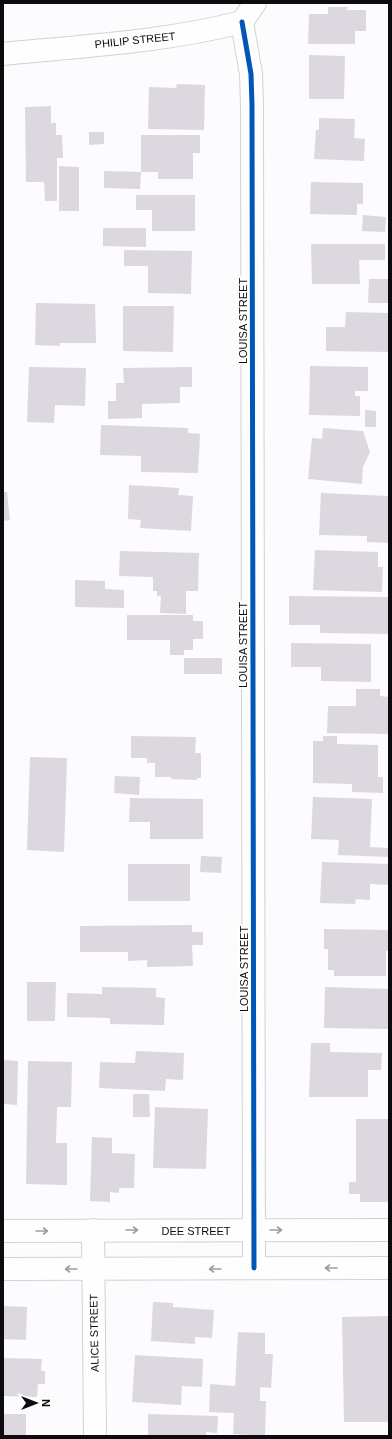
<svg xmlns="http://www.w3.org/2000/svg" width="392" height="1439" viewBox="0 0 392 1439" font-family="Helvetica,sans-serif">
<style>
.building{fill:#ddd8e0}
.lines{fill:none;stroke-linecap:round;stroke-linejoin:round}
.street-casing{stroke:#d2d1d3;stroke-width:24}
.primary-casing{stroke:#d2d1d3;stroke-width:24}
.street{stroke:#fffeff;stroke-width:22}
.primary{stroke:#fffeff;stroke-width:22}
.cycleway-casing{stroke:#fff;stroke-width:8}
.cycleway{stroke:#0057b8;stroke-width:5}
.oneway{stroke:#9e9d9f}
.labels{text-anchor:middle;stroke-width:4;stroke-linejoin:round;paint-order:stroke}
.street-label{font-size:11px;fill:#0d0b0e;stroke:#fff}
</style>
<rect width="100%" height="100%" fill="#fcfbfd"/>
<g class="building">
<polygon points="328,7 348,7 347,10 366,10 366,31 355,31 355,44 308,44 309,14 328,14"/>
<polygon points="309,55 345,56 344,99 309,99"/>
<polygon points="177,84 205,85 204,130 148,129 149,87 176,88"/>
<polygon points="51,106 51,123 56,123 56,135 62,135 63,158 57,158 57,201 45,201 44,182 26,182 25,107"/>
<polygon points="319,118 355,119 354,138 365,139 364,161 314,159 316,130 319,130"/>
<polygon points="89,132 104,132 104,144 89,145"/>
<polygon points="141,135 200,135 200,153 193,153 193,179 158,179 158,172 141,172 140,189 104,188 104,171 141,172"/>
<polygon points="59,166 79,167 79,211 59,211"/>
<polygon points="311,182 363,183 363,204 357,204 357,215 310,214"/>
<polygon points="136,195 195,195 195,231 152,231 152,210 136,210"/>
<polygon points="363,215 386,217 385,232 362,231"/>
<polygon points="103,228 146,228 146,247 103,246"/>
<polygon points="311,244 385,244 385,260 359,260 360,284 312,284"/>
<polygon points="124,250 192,251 191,294 148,293 148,266 124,266"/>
<polygon points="369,279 389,279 389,303 368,303"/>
<polygon points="36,303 95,304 96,343 60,343 60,346 35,345"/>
<polygon points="123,306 174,306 173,352 123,351"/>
<polygon points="346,312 389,313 389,352 326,351 326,327 345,327"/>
<polygon points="310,366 368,367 368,391 355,391 355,396 360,396 360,416 309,415"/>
<polygon points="29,367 86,368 85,406 55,405 54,423 27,422"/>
<polygon points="192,367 192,387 180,387 180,403 142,404 142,418 108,419 108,401 116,401 116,383 124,383 123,368"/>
<polygon points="365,410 376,411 376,427 365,427"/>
<polygon points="101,425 188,428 188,433 200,434 198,473 141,472 141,456 100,455"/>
<polygon points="323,428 363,431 370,452 363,467 362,484 308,479 312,438 322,439"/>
<polygon points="129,485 179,488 178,495 193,496 191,531 140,528 141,520 128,519"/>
<polygon points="3,492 7,492 10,520 3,521"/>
<polygon points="321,493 389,496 389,543 367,542 367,536 319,535"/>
<polygon points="315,550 378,552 378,567 383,567 382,592 313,590"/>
<polygon points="120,551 199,553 198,591 186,591 186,614 160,613 161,596 157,596 157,591 153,591 153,577 119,576"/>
<polygon points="75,580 105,581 105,589 124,590 124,608 75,607"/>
<polygon points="289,596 389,597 389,634 320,633 320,625 289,625"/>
<polygon points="127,615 193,615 193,621 203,621 203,639 193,639 193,650 184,650 184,655 170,655 170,640 127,640"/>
<polygon points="291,643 371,644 371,682 321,681 321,667 291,667"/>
<rect x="184" y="658" width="38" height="16"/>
<polygon points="356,689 380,689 380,696 389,697 389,734 327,733 328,706 356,706"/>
<polygon points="131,736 196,737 195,753 201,753 201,778 197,778 197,780 171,779 171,777 155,777 155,763 147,763 147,758 131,758"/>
<polygon points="323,736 337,736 337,744 378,745 378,777 383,777 383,793 352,792 352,784 313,783 313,741 323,741"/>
<polygon points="30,757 67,758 64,852 27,850"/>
<polygon points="115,776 140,777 139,795 114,793"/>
<polygon points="313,797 372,799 370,847 389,848 389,857 338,855 339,840 311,839"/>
<polygon points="130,798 203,799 203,839 150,839 150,822 129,822"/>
<polygon points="201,856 222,857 221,873 200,872"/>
<polygon points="322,862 389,864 389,885 370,884 370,900 356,899 355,904 320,903"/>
<rect x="128" y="864" width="62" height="37"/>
<polygon points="192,925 192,932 203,932 203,945 192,945 193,966 147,967 147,960 128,961 128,952 80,952 80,926"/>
<polygon points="324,929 389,930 389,951 386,951 386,976 334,976 334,970 328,970 328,949 324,949"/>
<polygon points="27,982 56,982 55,1021 27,1021"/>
<polygon points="102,987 156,988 156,997 165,998 164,1025 110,1024 110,1018 67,1017 67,993 102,994"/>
<polygon points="325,987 389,989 389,1029 324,1028"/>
<polygon points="311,1043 330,1043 330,1052 382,1053 381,1070 368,1070 368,1097 309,1097"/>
<polygon points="136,1051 184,1053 183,1080 166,1079 165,1091 99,1088 100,1062 135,1063"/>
<polygon points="3,1060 18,1061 17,1105 3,1104"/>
<polygon points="28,1061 72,1062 71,1107 57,1107 56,1143 67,1143 67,1185 26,1184"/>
<polygon points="133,1094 149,1094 150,1117 133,1117"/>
<polygon points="155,1107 208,1109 206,1169 153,1168"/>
<polygon points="356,1119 389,1119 389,1202 360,1202 360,1194 349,1194 349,1182 356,1182"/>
<polygon points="92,1137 112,1138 112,1153 135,1154 134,1188 119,1188 119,1193 110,1192 110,1202 90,1201"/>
<polygon points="153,1302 173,1303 173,1307 214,1310 212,1338 195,1337 195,1344 151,1341"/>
<polygon points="3,1306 27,1307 26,1340 3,1339"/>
<polygon points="389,1316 389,1422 344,1422 342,1317"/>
<polygon points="238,1332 265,1333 265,1354 273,1354 271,1388 260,1387 260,1401 266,1401 265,1436 233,1434 234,1413 209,1412 210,1384 235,1386"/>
<polygon points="135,1355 203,1359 202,1387 182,1386 181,1405 132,1402"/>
<polygon points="3,1358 42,1359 41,1371 45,1371 45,1384 38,1384 37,1397 3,1396"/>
<rect x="3" y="1414" width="23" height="22"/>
<polygon points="148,1414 218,1416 217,1433 206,1432 206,1436 148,1436"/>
</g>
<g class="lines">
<defs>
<g id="street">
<polyline points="242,22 251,74 252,105 254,1268"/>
<path d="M3,54C83,46 164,42 242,22L255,3"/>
<polyline points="93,1230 95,1436"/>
</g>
<g id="primary">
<polyline points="3,1231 389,1230"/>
<polyline points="3,1269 389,1268"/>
</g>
</defs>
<use href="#street" class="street-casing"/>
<use href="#primary" class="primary-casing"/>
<use href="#street" class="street"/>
<use href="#primary" class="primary"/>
<defs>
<polyline id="cycleway" points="242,22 251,74 252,105 254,1268"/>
</defs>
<use href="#cycleway" class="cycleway-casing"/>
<use href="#cycleway" class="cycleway"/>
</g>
<defs><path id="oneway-shaft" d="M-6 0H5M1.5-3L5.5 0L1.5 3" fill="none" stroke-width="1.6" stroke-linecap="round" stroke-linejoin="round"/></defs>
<g class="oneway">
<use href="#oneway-shaft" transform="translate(132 1230)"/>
<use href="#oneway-shaft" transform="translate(276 1230)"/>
<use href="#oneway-shaft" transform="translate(42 1231)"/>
<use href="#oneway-shaft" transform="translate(331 1268) rotate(180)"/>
<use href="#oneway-shaft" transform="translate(71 1269) rotate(180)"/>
<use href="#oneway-shaft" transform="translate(215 1269) rotate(180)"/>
</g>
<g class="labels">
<g class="street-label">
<text transform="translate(135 40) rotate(-6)" y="4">PHILIP STREET</text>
<text transform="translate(243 321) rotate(-90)" y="4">LOUISA STREET</text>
<text transform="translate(243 645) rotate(-90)" y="4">LOUISA STREET</text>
<text transform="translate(244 969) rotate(-90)" y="4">LOUISA STREET</text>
<text x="196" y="1235">DEE STREET</text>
<text transform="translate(94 1333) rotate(-91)" y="4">ALICE STREET</text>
</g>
</g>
<rect width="392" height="1439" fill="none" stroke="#0d0b0e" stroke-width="8"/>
<g transform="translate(36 1403) rotate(90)" stroke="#ffffff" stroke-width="3" paint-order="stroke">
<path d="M0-3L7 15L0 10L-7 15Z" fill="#0d0b0e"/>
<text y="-6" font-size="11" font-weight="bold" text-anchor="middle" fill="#0d0b0e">N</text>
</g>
</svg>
